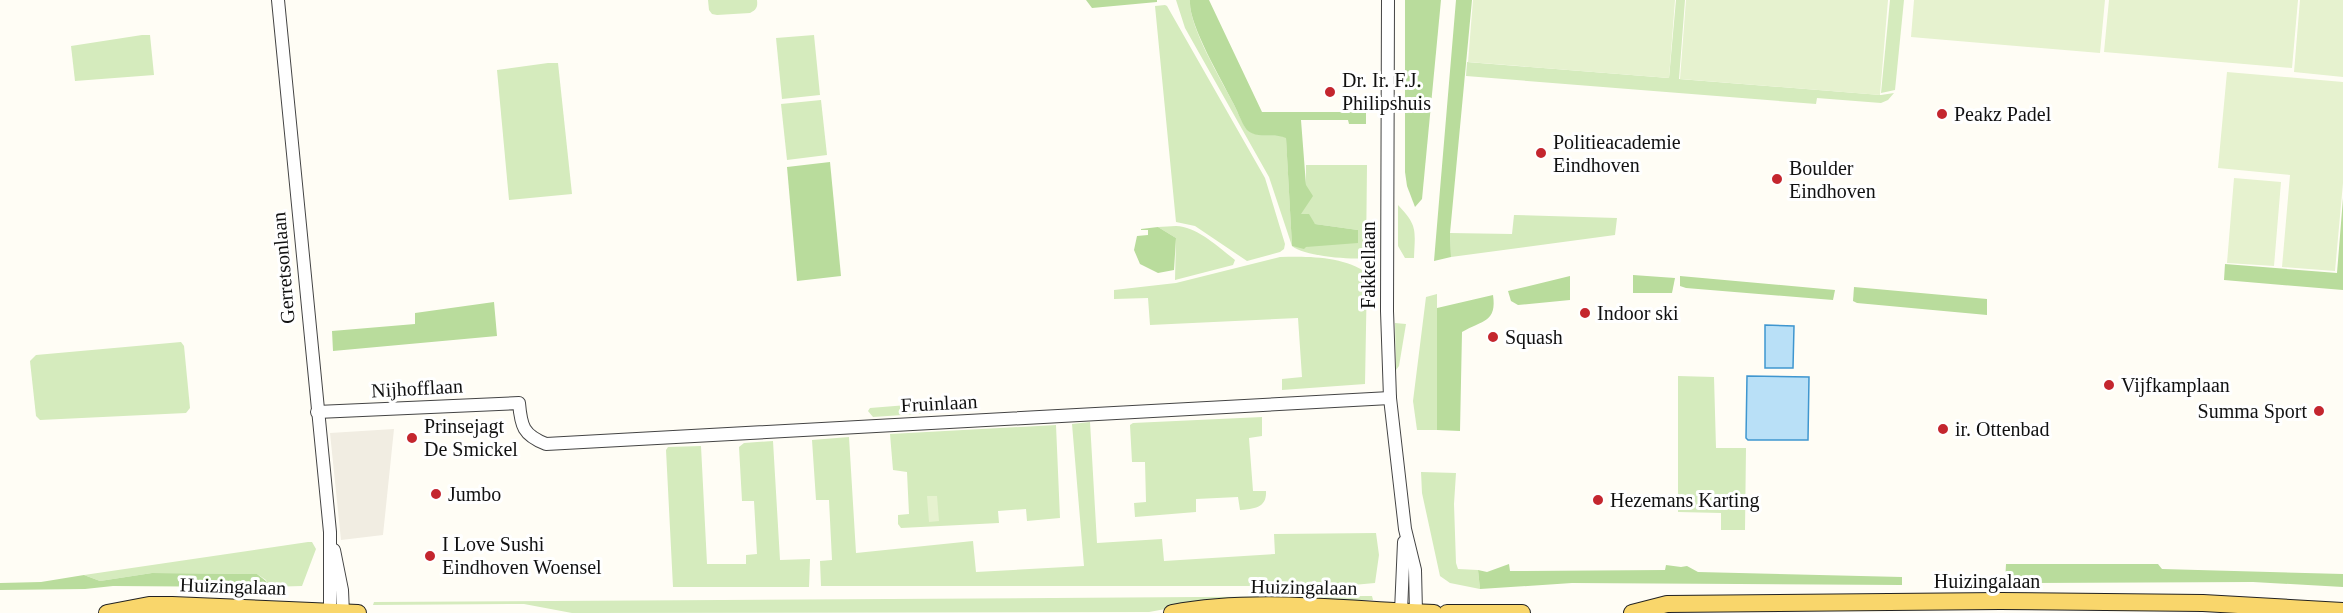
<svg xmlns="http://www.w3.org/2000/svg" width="2343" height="613" viewBox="0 0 2343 613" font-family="'Times New Roman',serif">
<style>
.green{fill:#d5ebbd}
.forest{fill:#b9dc9c}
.pitch{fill:#e6f2cf}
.plaza{fill:#f1ede2}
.water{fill:#b9e0f7;stroke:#3f96cf;stroke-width:1.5}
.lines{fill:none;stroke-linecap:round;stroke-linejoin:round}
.minor-casing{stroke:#444;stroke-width:14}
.major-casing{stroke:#222;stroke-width:18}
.minor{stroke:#fff;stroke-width:12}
.major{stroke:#f9d66b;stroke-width:16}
.poi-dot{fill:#c4262e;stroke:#fff;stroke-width:2}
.labels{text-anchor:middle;stroke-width:6;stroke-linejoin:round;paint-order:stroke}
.poi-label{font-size:20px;fill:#111;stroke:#fff;text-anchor:start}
.street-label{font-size:20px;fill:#111;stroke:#fff}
</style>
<rect width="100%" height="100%" fill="#fffdf5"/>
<g class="green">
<path d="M708,0H757C758,7 756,10 750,13L717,15L712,14L709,10Z"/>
<path d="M1176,0H1190C1188,25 1220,78 1232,101C1237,109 1241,123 1247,129C1259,140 1273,132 1286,137L1292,246L1305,247L1358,230L1315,224L1300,214L1306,185V165H1367L1366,258C1350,260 1304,256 1292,246L1269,177L1185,28Z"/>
<polygon points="1676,0 1685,0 1679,79 1881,95 1894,93 1888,100 1881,103 1817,98 1816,104 1466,76 1467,62 1669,78"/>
<polygon points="1890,0 1904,0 1895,90 1881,93"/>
<polygon points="1165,5 1167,6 1265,178 1285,244 1284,249 1280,252 1247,261 1195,226 1176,222 1155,6"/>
<polygon points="142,35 150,35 154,75 75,81 71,46"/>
<polygon points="814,35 820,95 782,99 776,38"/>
<polygon points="548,63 558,63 572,194 509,200 497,70"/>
<polygon points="821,100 827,155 787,160 781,104"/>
<path d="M1398,205C1418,226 1415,230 1414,258H1405L1398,246Z"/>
<polygon points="1514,215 1617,218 1615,235 1451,257 1450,233 1512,234"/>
<path d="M1176,226C1198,227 1218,247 1235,260L1233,265L1175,280L1176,238L1158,227Z"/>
<path d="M1280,257C1307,256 1344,256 1367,273L1365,384L1282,390V379L1302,377L1298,318L1150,325L1148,298L1114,299V290L1176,283Z"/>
<polygon points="1437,294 1437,430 1417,430 1413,401 1426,297"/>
<polygon points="1395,323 1406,324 1399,366 1396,370"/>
<polygon points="181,342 184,346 190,408 186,413 40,420 36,416 30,361 36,355"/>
<polygon points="1678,376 1714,377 1716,448 1746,448 1745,530 1721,530 1721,513 1678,512"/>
<polygon points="932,403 937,405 937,410 932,413 873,417 868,411 870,408"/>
<path d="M1262,417V436L1249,438L1253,491H1266C1267,508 1254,509 1240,510L1238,497L1196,499V512L1135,517L1134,503L1146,502L1145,462H1132L1130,425L1133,423Z"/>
<polygon points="1090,422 1097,543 1162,539 1164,561 1275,554 1274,534 1376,533 1379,555 1375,583 1342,586 821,586 820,561 832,560 829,500 816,500 812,440 849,437 856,553 973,541 976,572 1084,566 1072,424"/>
<polygon points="1056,425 1060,518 1027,521 1026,509 998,511 999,523 901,528 898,524 898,515 909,514 907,472 893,470 890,434"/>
<polygon points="773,441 780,560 810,559 809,587 673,587 666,450 668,447 701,446 707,564 746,564 746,555 757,554 754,501 742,501 739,447 744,443"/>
<polygon points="1421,472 1456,473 1454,504 1456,563 1458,569 1478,570 1480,589 1450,583 1440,576 1422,493"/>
<polygon points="308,542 312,542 316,549 302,586 268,587 266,580 257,574 152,573 100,581 84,575"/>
<polygon points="1372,596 1373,600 1204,602 1149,612 572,613 524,604 373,605 374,602"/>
</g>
<g class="forest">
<polygon points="1086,0 1157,0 1157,2 1092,8"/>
<path d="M1190,0H1209L1262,112H1366V124H1349L1348,120H1301L1306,185L1313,196L1301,214H1309L1315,224L1358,230V243L1306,247L1304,249L1292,246L1286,138C1273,132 1259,140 1247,130C1241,123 1237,109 1232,101C1221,78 1188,24 1190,0Z"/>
<polygon points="1405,0 1441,0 1422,199 1415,207 1407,186 1405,172"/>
<polygon points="1456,0 1472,0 1450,233 1451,257 1434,261"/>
<polygon points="830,162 841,276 797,281 787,167"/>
<polygon points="2343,198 2343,290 2224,280 2225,264 2337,273"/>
<polygon points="1158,227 1176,238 1174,270 1158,273 1140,264 1134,250 1137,236 1148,235 1148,230 1141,230 1141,229"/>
<polygon points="1633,275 1675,278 1672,293 1633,293"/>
<polygon points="1570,276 1570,300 1518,305 1511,301 1508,291"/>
<polygon points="1680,276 1835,290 1833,300 1686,288 1680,286"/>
<polygon points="1854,287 1987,299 1987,315 1857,303 1853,301"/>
<path d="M1493,295C1497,322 1483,320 1462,332L1460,431L1437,430V308Z"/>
<polygon points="494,302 497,336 333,351 332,331 415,324 415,313"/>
<polygon points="1509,564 1510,571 1665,570 1666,565 1681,567 1687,566 1698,572 1902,577 1902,585 1572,583 1480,589 1478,570 1487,572"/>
<polygon points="2006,564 2158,564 2162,569 2343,574 2343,587 2253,582 2005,583"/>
<polygon points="152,573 257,574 266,581 268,587 113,586 85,589 0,590 0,583 41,582 84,575 100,581"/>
</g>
<g class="pitch">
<polygon points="1473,0 1675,0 1669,78 1468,62"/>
<polygon points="1686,0 1888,0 1880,95 1680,79"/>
<polygon points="1914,0 2105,0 2100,53 1911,37"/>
<polygon points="2109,0 2298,0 2292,68 2104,52"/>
<polygon points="2300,0 2343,0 2343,77 2294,72"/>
<polygon points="2227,72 2343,82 2343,183 2335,271 2282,267 2290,175 2218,168"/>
<polygon points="2234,178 2281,182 2274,266 2227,263"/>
<polygon points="927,496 937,496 939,521 929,522"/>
</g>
<polygon class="plaza" points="394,429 383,535 341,540 330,433"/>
<g class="water">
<polygon points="1765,325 1794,326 1793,368 1765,368"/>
<polygon points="1747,376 1809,377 1808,440 1748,440 1746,438"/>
</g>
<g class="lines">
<defs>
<g id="minor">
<polyline points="278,0 330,532 330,613"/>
<polyline points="1388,0 1387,311 1390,398 1405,529 1415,570 1416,612"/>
<path d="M317,412L519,403C521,426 523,435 546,444L1390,398"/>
<polyline points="334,550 342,590 343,613"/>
<polyline points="1401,611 1404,542"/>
</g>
<g id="major">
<polyline points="107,613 149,605 172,605 358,613"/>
<path d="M1172,613C1257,597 1349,610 1434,613"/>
<polyline points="1447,613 1522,613"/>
<polyline points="1632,613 1667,604 2000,601 2203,603 2343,611"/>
</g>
</defs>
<use href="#minor" class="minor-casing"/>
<use href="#major" class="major-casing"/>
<use href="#minor" class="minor"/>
<use href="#major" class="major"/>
</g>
<g class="poi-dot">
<circle cx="1330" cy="92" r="6"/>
<circle cx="1942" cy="114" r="6"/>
<circle cx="1541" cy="153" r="6"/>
<circle cx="1777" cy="179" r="6"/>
<circle cx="1585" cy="313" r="6"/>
<circle cx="1493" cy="337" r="6"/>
<circle cx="2109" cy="385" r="6"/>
<circle cx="2319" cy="411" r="6"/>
<circle cx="1943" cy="429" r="6"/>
<circle cx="412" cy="438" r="6"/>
<circle cx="436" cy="494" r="6"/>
<circle cx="1598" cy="500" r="6"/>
<circle cx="430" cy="556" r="6"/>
</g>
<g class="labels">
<g class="poi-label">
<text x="1342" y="87">Dr. Ir. F.J.<tspan x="1342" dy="23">Philipshuis</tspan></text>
<text x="1954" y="121">Peakz Padel</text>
<text x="1553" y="149">Politieacademie<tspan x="1553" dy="23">Eindhoven</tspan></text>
<text x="1789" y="175">Boulder<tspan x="1789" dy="23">Eindhoven</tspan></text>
<text x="1597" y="320">Indoor ski</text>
<text x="1505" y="344">Squash</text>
<text x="2121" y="392">Vijfkamplaan</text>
<text x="2307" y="418" text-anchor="end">Summa Sport</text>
<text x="424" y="433">Prinsejagt<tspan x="424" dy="23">De Smickel</tspan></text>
<text x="1955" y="436">ir. Ottenbad</text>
<text x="448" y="501">Jumbo</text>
<text x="1610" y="507">Hezemans Karting</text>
<text x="442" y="551">I Love Sushi<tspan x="442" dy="23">Eindhoven Woensel</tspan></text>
</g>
<g class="street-label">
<text transform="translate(1368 265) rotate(-90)" y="7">Fakkellaan</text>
<text transform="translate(283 268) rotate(-95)" y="7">Gerretsonlaan</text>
<text transform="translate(417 388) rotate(-3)" y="7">Nijhofflaan</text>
<text transform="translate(939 403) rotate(-3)" y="7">Fruinlaan</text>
<text x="1987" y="588">Huizingalaan</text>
<text transform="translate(233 586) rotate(2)" y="7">Huizingalaan</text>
<text transform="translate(1304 587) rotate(1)" y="7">Huizingalaan</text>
</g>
</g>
</svg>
